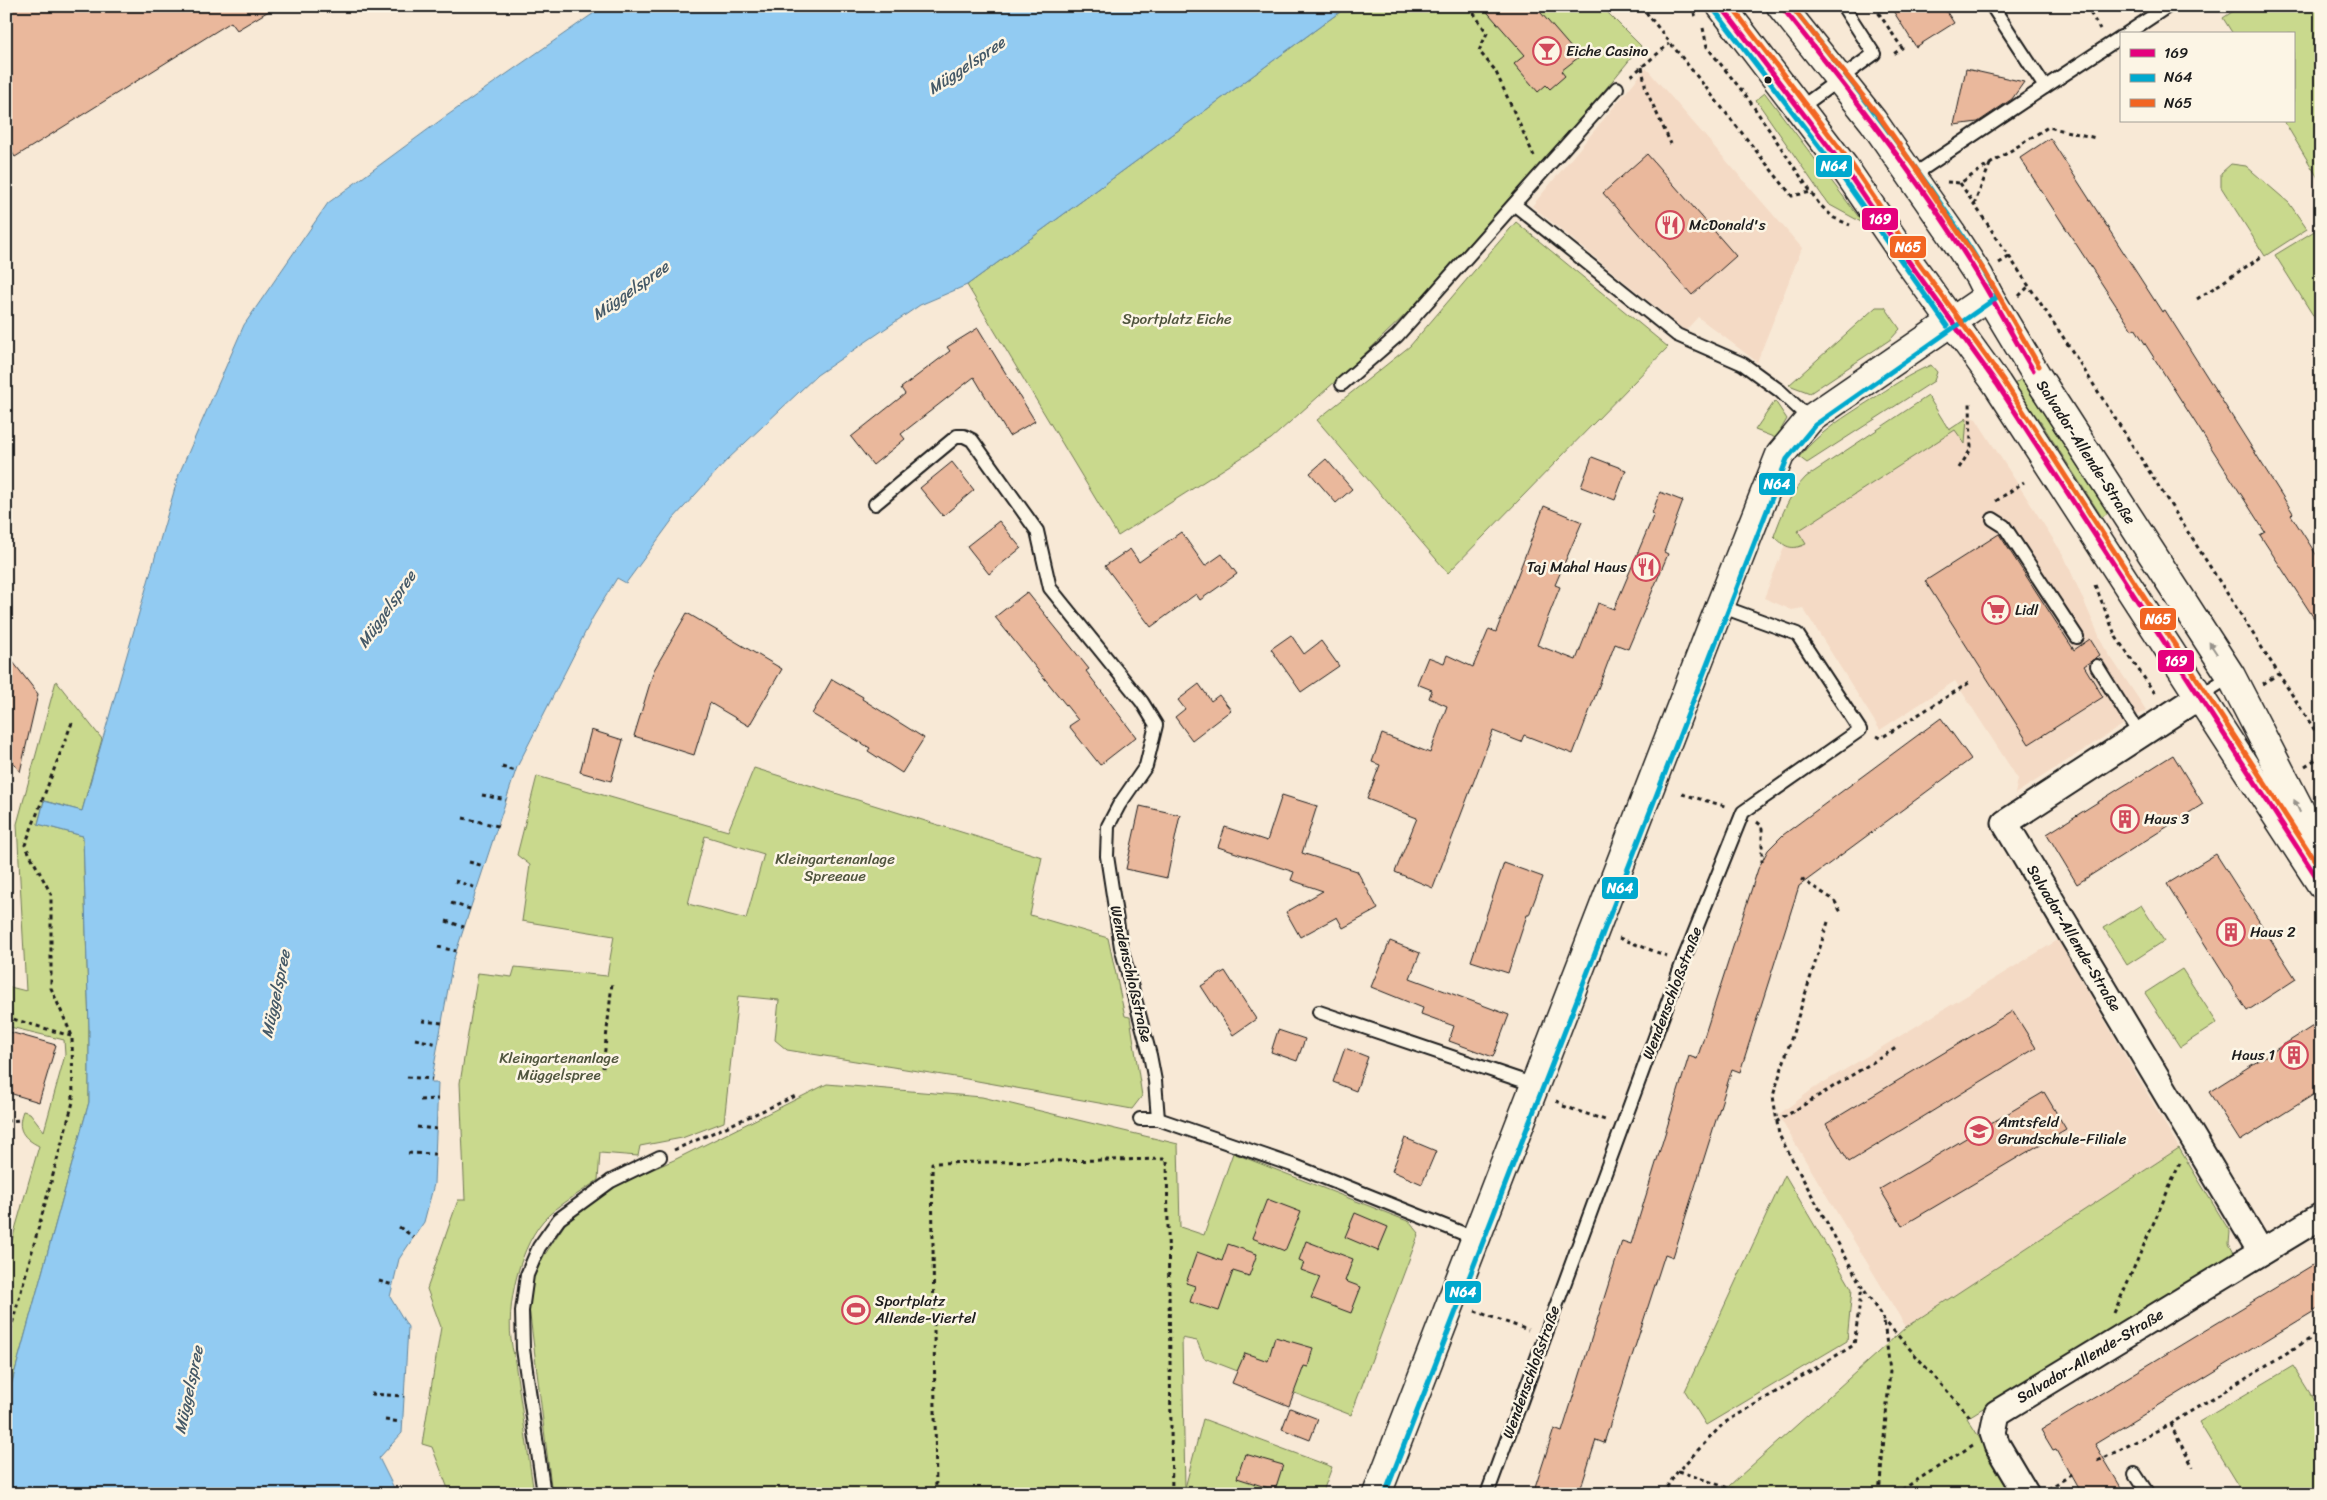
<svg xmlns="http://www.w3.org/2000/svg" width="2327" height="1500" viewBox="0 0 2327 1500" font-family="Sriracha,sans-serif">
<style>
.built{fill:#f4dac5}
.green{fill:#c9d98d;stroke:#727a54;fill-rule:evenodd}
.water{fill:#92cbf2;stroke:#63859c}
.building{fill:#eab89c;stroke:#1c1c1c}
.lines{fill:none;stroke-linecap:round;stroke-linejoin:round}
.lane-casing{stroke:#1c1c1c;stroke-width:16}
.street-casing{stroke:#1c1c1c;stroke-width:29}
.secondary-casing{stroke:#1c1c1c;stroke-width:31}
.path{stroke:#1c1c1c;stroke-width:3;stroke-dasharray:4 4;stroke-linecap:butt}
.lane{stroke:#fcf5e5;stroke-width:12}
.street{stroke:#fcf5e5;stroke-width:25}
.secondary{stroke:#fcf5e5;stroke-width:28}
.bus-1-casing{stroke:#fcf5e5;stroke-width:9}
.bus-2-casing{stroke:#fcf5e5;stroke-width:9}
.bus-3-casing{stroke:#fcf5e5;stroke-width:9}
.bus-1{stroke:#e5007d;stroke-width:5}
.bus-2{stroke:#00a9ce;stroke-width:5}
.bus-3{stroke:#f26522;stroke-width:5}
.oneway{fill:#97938b}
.bus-dot{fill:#1c1c1c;stroke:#fcf5e5;stroke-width:2}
.labels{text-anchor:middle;stroke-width:5;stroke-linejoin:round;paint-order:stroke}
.poi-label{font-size:15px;fill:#1c1c1c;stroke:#fcf5e5;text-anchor:start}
.park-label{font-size:15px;fill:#50553e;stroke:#fcf5e5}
.street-label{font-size:15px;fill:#1c1c1c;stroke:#fcf5e5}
.water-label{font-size:16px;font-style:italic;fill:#455967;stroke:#fcf5e5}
.line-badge{stroke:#fcf5e5;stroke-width:2}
.badge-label{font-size:14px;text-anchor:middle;font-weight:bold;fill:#fff}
</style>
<rect width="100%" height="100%" fill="#f8e9d6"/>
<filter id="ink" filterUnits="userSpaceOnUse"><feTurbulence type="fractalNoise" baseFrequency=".02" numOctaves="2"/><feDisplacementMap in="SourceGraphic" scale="10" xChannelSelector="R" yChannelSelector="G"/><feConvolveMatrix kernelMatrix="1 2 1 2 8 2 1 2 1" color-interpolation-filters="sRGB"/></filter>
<g filter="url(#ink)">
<g class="built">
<polygon points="1646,68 1802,248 1757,362 1698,317 1685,331 1532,206"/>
<polygon points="1937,410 1949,430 1969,416 1976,419 2064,556 2104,647 2146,710 2015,794 2018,779 1955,681 1880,730 1803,608 1792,610 1764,598 1793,525"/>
<polygon points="2058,940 2179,1148 1906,1327 1778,1115 1813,1089"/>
</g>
<g class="green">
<polygon points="1348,6 1601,6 1641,46 1599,97 1409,311 1347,371 1271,439 1118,536 967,285"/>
<polygon points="2241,6 2321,6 2321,183 2284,121 2293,121 2293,34 2233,34 2223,18"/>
<polygon points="1765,93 1861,220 1861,222 1828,204 1756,100"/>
<polygon points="2231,164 2246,166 2289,203 2307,229 2265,256 2221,187 2221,173"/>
<polygon points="1516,222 1668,347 1448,573 1317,420 1410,346"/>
<polygon points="2321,227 2321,328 2275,255"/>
<polygon points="1876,307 1885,307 1900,329 1891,339 1810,393 1789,385"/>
<path d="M1931,365L1937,372L1934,381L1807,463L1799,457C1819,432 1846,416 1871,400C1891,387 1909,374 1931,365Z"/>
<polygon points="2021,379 2108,513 2102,517 2042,424 2013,385"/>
<path d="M1928,396L1949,430L1967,418L1965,444L1955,430L1798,531L1806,544C1791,551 1785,547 1774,536C1782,514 1790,493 1806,477Z"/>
<polygon points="1775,401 1787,419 1776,438 1755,430"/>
<path d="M56,681L102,739L82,811L44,801L38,824L83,836L89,1027V1102L6,1404V1261L39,1146C23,1138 16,1129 23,1111L30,1113L44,1131L65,1055L64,1040L6,1026V986L26,991L17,824Z"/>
<path d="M754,768L1042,857L1030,915L1108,938L1125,1016L1130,1017L1142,1096L1132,1109L961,1078L787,1050L775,1040L779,1000L738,996L724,1122L682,1138L640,1146L638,1156L600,1153L598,1180C582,1192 556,1206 543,1221C517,1252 503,1317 514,1355L534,1494H450L432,1447L422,1444L441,1327L427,1289L458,1200H465L460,1083L478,973L512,977L515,967L607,976L614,936L522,921L530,865L517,855L537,776L728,831ZM705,836L764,854L746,919L688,904Z"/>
<polygon points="2141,905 2164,941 2127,965 2104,928"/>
<polygon points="2182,969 2217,1023 2180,1047 2145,993"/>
<polygon points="827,1084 982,1097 1178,1144 1180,1227 1204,1235 1233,1153 1410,1222 1419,1233 1351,1415 1204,1358 1197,1341 1182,1338 1185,1488 1203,1419 1332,1467 1322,1494 552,1494 526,1283 567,1221 617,1185 674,1160"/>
<polygon points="2179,1148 2230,1232 2229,1244 2234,1253 1967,1418 2015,1494 1720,1494 1906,1327"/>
<polygon points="1785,1175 1852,1289 1847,1341 1706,1425 1685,1391"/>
<polygon points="2293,1366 2321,1411 2321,1494 2243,1494 2199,1422"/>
</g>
<polygon class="water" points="604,6 1348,6 967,285 920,305 817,375 727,460 673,519 626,583 617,578 593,617 517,767 453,961 431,1083 438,1083 434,1184 424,1222 399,1259 390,1297 408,1327 402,1433 379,1458 397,1494 6,1494 6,1404 89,1102 89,1027 83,836 38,824 44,801 82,811 179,474 244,325 328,203 445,117"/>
<g class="building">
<polygon points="6,6 277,6 237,30 231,22 15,157 6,143"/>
<polygon points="1482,6 1535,6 1579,57 1561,71 1565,76 1550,89 1546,85 1538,92 1514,64 1525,55"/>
<polygon points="1890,6 1943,6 1954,23 1916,47"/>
<polygon points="1966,69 2024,82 2012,99 1978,122 1954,125"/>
<polygon points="2050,138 2162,312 2165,310 2293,513 2291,515 2321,562 2321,629 2260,535 2265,532 2135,328 2132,330 2020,158"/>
<polygon points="1647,154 1736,256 1692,295 1603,193"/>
<polygon points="978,328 1035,421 1009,436 974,377 901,434 905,439 873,465 851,437 905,394 901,388 950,351 947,347"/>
<polygon points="1592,457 1626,470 1615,500 1581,487"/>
<polygon points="1326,459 1352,489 1336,503 1310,473"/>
<polygon points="952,462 974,490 943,516 920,488"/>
<polygon points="1660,492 1683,501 1664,552 1668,554 1628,649 1615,644 1573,754 1524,735 1521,742 1493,731 1433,888 1395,872 1417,818 1367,799 1380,765 1372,762 1382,734 1430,753 1447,706 1429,698 1432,690 1417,684 1428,657 1444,663 1447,655 1473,667 1489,629 1496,632 1544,506 1582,522 1555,585 1560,587 1537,645 1576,660 1598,603 1614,609 1654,514 1652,513"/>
<polygon points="999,521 1021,548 989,574 967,546"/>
<polygon points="1181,532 1205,566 1222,554 1237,574 1200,600 1196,594 1151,627 1105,566 1130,549 1139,562"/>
<polygon points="1999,534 2074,650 2090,639 2100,655 2084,666 2103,697 2029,744 1925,581"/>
<polygon points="1027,592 1089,669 1086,671 1136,737 1100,765 1069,726 1078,720 995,617"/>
<polygon points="687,613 782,669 749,726 710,703 694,755 634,736 654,670"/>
<polygon points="1291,635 1304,654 1321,641 1339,666 1301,692 1271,649"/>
<polygon points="6,653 38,694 20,772 6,753"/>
<polygon points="832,679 863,697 862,699 924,738 902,773 868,751 870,748 812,714"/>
<polygon points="1199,684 1211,701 1219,695 1231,710 1192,740 1175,717 1185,709 1178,700"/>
<polygon points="1941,718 1971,759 1799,886 1740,1072 1732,1069 1673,1257 1665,1254 1604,1443 1596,1440 1579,1494 1533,1494 1554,1429 1562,1432 1622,1241 1631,1244 1689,1056 1697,1059 1758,869 1768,850 1783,835"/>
<polygon points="591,730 623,740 611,781 580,772"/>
<polygon points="2173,755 2203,804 2077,884 2047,834"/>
<polygon points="1282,795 1317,806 1302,853 1357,871 1378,909 1343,928 1337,917 1300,937 1286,912 1323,891 1291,880 1294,872 1218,847 1225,827 1267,841"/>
<polygon points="1140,806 1180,815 1167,878 1126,869"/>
<polygon points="2216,854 2296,979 2247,1011 2167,884"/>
<polygon points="1504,863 1543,877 1529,915 1527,915 1508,973 1471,961"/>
<polygon points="1390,941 1420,953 1410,978 1509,1015 1493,1057 1449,1041 1454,1026 1421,1014 1423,1008 1371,987"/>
<polygon points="1225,971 1256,1019 1233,1035 1201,986"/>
<polygon points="2013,1011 2036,1048 1849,1162 1826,1124"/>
<polygon points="2321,1021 2321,1090 2240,1141 2209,1092"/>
<polygon points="1278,1030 1305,1039 1297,1061 1271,1052"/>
<polygon points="6,1031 56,1045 39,1102 6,1092"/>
<polygon points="1345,1048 1368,1057 1356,1091 1333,1082"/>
<polygon points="2044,1092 2066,1129 1902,1226 1880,1189"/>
<polygon points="1405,1138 1436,1151 1422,1184 1392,1171"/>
<polygon points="1267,1199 1301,1212 1285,1251 1252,1238"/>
<polygon points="1355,1213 1388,1227 1378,1251 1345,1237"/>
<polygon points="1306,1241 1353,1259 1345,1281 1361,1287 1351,1313 1311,1298 1320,1277 1301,1270 1304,1262 1299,1260"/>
<polygon points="1228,1244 1257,1254 1249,1276 1233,1271 1219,1311 1190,1302 1195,1286 1186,1283 1197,1252 1222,1261"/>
<polygon points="2321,1260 2321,1307 2095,1444 2125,1494 2081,1494 2056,1449 2053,1450 2041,1430"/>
<polygon points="1275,1337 1313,1348 1308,1367 1304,1366 1289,1406 1232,1383 1245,1353 1268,1361"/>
<polygon points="1290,1408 1318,1419 1310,1440 1282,1429"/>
<polygon points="1245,1454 1283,1465 1275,1490 1237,1478"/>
</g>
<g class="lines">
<defs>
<g id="lane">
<polyline points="1992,6 2045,87 2121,37"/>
<polyline points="2126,34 2168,6"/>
<polyline points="1800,108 1874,54 1843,6"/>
<polyline points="1912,176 2045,87"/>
<polyline points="1515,205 1677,335 1743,364 1780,391 1810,419"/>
<polyline points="1342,384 1397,336 1617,88"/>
<polyline points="875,504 957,436 964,436 972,440 1037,531 1050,588 1142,702 1156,725 1146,766 1119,805 1108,826 1107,856 1121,947 1150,1055 1155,1081 1158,1119"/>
<polyline points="1993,519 2004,526 2077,637"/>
<polyline points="2097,666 2140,735"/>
<polyline points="2198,697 2231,676"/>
<polyline points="1319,1012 1535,1085"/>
<polyline points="1140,1119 1158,1119 1295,1166 1477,1239"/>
<polyline points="2135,1474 2148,1494"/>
<polyline points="544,1494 523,1349 522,1311 527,1275 539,1247 559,1219 611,1181 660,1157"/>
<polyline points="1487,1494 1683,961 1743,812 1860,730 1797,634 1720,606"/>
</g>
<g id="street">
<polyline points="2198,697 2005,823 2261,1252"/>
<polyline points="2026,1494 1997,1445 1993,1433 1997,1413 2321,1216"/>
</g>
<g id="secondary">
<polyline points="1721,6 1844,167 1904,255 1997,384 2321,884"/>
<polyline points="1781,6 1873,121 1951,233 1979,276 1989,296 2037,376 2231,676 2301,812 2310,857"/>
<polyline points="1377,1494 1713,624 1780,455 1810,419 1989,296"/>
</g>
</defs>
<use href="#lane" class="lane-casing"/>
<use href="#street" class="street-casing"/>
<use href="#secondary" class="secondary-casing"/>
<g class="path">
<polyline points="1469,6 1487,33 1479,51 1495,70 1534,156"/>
<polyline points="1641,6 1792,196 1811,192"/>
<polyline points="1689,6 1696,16"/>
<polyline points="1874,6 1902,48 1892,55"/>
<polyline points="2086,6 2100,29"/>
<polyline points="1703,28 1707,47 1747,97 1819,204 1834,218 1850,225"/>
<polyline points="1642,67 1646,90 1671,144"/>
<polyline points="1631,76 1669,44"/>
<polyline points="1947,182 1960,183 2048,127 2096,138"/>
<polyline points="1960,183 2065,340 2321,740"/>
<polyline points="1974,205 1990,164"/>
<polyline points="1999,263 2009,257"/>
<polyline points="2019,296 2029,286"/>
<polyline points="2197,299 2261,257"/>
<polyline points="1959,468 1971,449 1970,401"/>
<polyline points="1996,501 2024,482"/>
<polyline points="2095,585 2116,637 2156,695"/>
<polyline points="2263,684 2278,674"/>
<polyline points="1877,736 1881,738 1972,681"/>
<polyline points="2305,766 2321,756"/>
<polyline points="502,767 516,771"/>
<polyline points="1682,794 1725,806"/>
<polyline points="482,795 506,800"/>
<polyline points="463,818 498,826"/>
<polyline points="1757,822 1762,826 1762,862"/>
<polyline points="469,862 484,866"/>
<polyline points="1801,879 1834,900 1842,914"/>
<polyline points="455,881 477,888"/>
<polyline points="451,903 470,909"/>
<polyline points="446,921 464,927"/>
<polyline points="1828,922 1773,1096 1779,1135 1862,1287 1884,1320 1972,1419"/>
<polyline points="1619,938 1667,956"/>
<polyline points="438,947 456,951"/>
<polyline points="6,1017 71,1036"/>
<polyline points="422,1021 442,1023"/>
<polyline points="415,1039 438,1044"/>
<polyline points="603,1068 612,983"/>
<polyline points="407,1077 432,1079"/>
<polyline points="420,1100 438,1099"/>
<polyline points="1556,1101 1564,1104"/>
<polyline points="1563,1106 1605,1120"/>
<polyline points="6,1121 20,1120"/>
<polyline points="1776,1122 1896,1048"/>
<polyline points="417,1127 437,1129"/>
<polyline points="674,1150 798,1095"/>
<polyline points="408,1153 435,1154"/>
<polyline points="399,1227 414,1237"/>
<polyline points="379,1281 393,1285"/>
<polyline points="1475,1311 1528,1330"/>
<polyline points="2114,1313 2180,1163"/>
<polyline points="6,1346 73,1102 72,1036 51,988 51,894 25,845 73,720"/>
<polyline points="371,1394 404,1396"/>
<polyline points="385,1420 402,1422"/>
<polyline points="2170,1424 2193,1467"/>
<polyline points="2098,1461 2170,1424 2321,1332"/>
<polyline points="1678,1471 1746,1494"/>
<polyline points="2048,1489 2071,1475"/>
<polyline points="936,1494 932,1163 1167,1159 1172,1494"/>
<polyline points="1662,1494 1678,1471 1724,1423 1854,1345 1862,1287"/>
<polyline points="1879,1494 1890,1371 1884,1321"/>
<polyline points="1895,1494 1973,1445"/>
</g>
<use href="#lane" class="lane"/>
<use href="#street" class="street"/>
<use href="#secondary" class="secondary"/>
<defs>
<g id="bus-1">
<polyline points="1721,6 1844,167 1904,255 1997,384 2321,884"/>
<path d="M1781,6C1851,93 1920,180 1978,275C1997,306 2014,339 2033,370"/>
</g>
<g id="bus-2">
<polyline points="1715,11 1838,171 1947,326"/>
<path d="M1385,1494L1787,459L1815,425L1996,298V293C1976,254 1951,219 1927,184C1884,123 1838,64 1791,6"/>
</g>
<g id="bus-3">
<polyline points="1731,6 1850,162 1910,251 2003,380 2321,870"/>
<polyline points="1791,6 1879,116 1918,172 1985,272 2039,366"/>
</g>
</defs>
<use href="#bus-1" class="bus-1-casing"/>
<use href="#bus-2" class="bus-2-casing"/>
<use href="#bus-3" class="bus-3-casing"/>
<use href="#bus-1" class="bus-1"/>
<use href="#bus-2" class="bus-2"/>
<use href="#bus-3" class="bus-3"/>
</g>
<defs><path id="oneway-solid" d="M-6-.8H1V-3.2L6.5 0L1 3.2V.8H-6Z" transform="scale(1.25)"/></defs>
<g class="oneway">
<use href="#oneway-solid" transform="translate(2213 648) rotate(-123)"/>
<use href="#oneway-solid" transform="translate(2297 806) rotate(-115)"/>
</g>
</g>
<defs>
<symbol id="bar-ring" viewBox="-11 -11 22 22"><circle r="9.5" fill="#fcf5e5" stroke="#d1495b" stroke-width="1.5"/><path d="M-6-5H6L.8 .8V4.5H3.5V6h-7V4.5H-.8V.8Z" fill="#d1495b"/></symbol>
<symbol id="restaurant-ring" viewBox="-11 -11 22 22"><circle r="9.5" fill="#fcf5e5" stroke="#d1495b" stroke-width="1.5"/><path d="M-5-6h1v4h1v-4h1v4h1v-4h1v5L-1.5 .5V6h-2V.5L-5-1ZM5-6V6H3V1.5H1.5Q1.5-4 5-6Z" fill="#d1495b"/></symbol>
<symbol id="supermarket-ring" viewBox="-11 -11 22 22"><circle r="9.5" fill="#fcf5e5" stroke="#d1495b" stroke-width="1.5"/><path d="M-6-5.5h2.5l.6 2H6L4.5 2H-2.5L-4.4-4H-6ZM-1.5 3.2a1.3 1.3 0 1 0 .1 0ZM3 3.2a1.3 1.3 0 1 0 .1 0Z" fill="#d1495b"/></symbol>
<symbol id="building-ring" viewBox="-11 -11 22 22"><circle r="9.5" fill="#fcf5e5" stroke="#d1495b" stroke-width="1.5"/><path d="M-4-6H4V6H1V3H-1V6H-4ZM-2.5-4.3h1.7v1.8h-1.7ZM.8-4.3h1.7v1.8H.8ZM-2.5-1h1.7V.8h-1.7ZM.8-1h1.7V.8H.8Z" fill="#d1495b"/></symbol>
<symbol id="school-ring" viewBox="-11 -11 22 22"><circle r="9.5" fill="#fcf5e5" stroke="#d1495b" stroke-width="1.5"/><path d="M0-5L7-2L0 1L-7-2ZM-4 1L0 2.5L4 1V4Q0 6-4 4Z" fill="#d1495b"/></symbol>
<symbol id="stadium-ring" viewBox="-11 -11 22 22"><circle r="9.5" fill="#fcf5e5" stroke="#d1495b" stroke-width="1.5"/><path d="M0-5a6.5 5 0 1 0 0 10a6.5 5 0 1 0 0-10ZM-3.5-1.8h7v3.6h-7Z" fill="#d1495b"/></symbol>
</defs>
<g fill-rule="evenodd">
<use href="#bar-ring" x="1531" y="35" width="32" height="32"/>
<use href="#restaurant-ring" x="1654" y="209" width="32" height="32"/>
<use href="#restaurant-ring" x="1630" y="551" width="32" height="32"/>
<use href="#supermarket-ring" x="1980" y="594" width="32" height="32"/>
<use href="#building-ring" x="2109" y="803" width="32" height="32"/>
<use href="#building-ring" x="2215" y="916" width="32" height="32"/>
<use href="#building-ring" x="2278" y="1039" width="32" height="32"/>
<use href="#school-ring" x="1963" y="1115" width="32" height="32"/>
<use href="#stadium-ring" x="840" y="1294" width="32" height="32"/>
</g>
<circle class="bus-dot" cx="1768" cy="80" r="4.5"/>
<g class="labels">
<g class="poi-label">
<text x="1566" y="56">Eiche Casino</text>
<text x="1689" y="230">McDonald's</text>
<text x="1627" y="572" text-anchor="end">Taj Mahal Haus</text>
<text x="2015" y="615">Lidl</text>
<text x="2144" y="824">Haus 3</text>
<text x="2250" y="937">Haus 2</text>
<text x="2275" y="1060" text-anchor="end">Haus 1</text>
<text x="1998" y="1127">Amtsfeld<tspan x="1998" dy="17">Grundschule-Filiale</tspan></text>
<text x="875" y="1306">Sportplatz<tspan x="875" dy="17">Allende-Viertel</tspan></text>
</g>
<g class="park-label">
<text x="1177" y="324">Sportplatz Eiche</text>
<text x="835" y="864">Kleingartenanlage<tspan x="835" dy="17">Spreeaue</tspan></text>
<text x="559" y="1063">Kleingartenanlage<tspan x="559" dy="17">Müggelspree</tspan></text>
</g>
<g class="street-label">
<text transform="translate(2086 452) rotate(57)" y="5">Salvador-Allende-Straße</text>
<text transform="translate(2074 938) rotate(59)" y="5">Salvador-Allende-Straße</text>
<text transform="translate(1131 974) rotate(77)" y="5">Wendenschloßstraße</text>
<text transform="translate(1672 993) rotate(-69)" y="5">Wendenschloßstraße</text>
<text transform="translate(2090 1356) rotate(-31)" y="5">Salvador-Allende-Straße</text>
<text transform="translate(1531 1372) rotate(-70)" y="5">Wendenschloßstraße</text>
</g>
<g class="water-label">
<text transform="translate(966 65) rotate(-34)" y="6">Müggelspree</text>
<text transform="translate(630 290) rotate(-35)" y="6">Müggelspree</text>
<text transform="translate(386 609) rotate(-55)" y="6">Müggelspree</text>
<text transform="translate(275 994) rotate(-78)" y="6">Müggelspree</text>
<text transform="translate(188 1390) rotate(-78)" y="6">Müggelspree</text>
</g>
</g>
<g class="line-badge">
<rect x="1815" y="154" width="38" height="24" rx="5" fill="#00a9ce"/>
<rect x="1861" y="207" width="38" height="24" rx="5" fill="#e5007d"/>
<rect x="1889" y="235" width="38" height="24" rx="5" fill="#f26522"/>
<rect x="1758" y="472" width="38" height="24" rx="5" fill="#00a9ce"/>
<rect x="2139" y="607" width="38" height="24" rx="5" fill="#f26522"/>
<rect x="2157" y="649" width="38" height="24" rx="5" fill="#e5007d"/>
<rect x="1601" y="876" width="38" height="24" rx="5" fill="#00a9ce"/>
<rect x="1444" y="1280" width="38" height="24" rx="5" fill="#00a9ce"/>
</g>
<g class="badge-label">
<text x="1834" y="171">N64</text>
<text x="1880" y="224">169</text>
<text x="1908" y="252">N65</text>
<text x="1777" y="489">N64</text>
<text x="2158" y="624">N65</text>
<text x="2176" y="666">169</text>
<text x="1620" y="893">N64</text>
<text x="1463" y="1297">N64</text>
</g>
<rect width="2327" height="1500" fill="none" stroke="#fcf5e5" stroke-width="25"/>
<rect x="12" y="12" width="2302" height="1475" fill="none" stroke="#1c1c1c" stroke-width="2" filter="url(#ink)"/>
<rect x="2120" y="32" width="175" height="90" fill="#fcf5e5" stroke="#a29e95"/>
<rect x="2130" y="49" width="25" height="8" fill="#e5007d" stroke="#a29e95"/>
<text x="2164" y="58" font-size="15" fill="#1c1c1c">169</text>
<rect x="2130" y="74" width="25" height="8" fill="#00a9ce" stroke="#a29e95"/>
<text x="2164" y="82" font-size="15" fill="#1c1c1c">N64</text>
<rect x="2130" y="99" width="25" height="8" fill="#f26522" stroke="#a29e95"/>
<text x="2164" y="108" font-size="15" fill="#1c1c1c">N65</text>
</svg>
